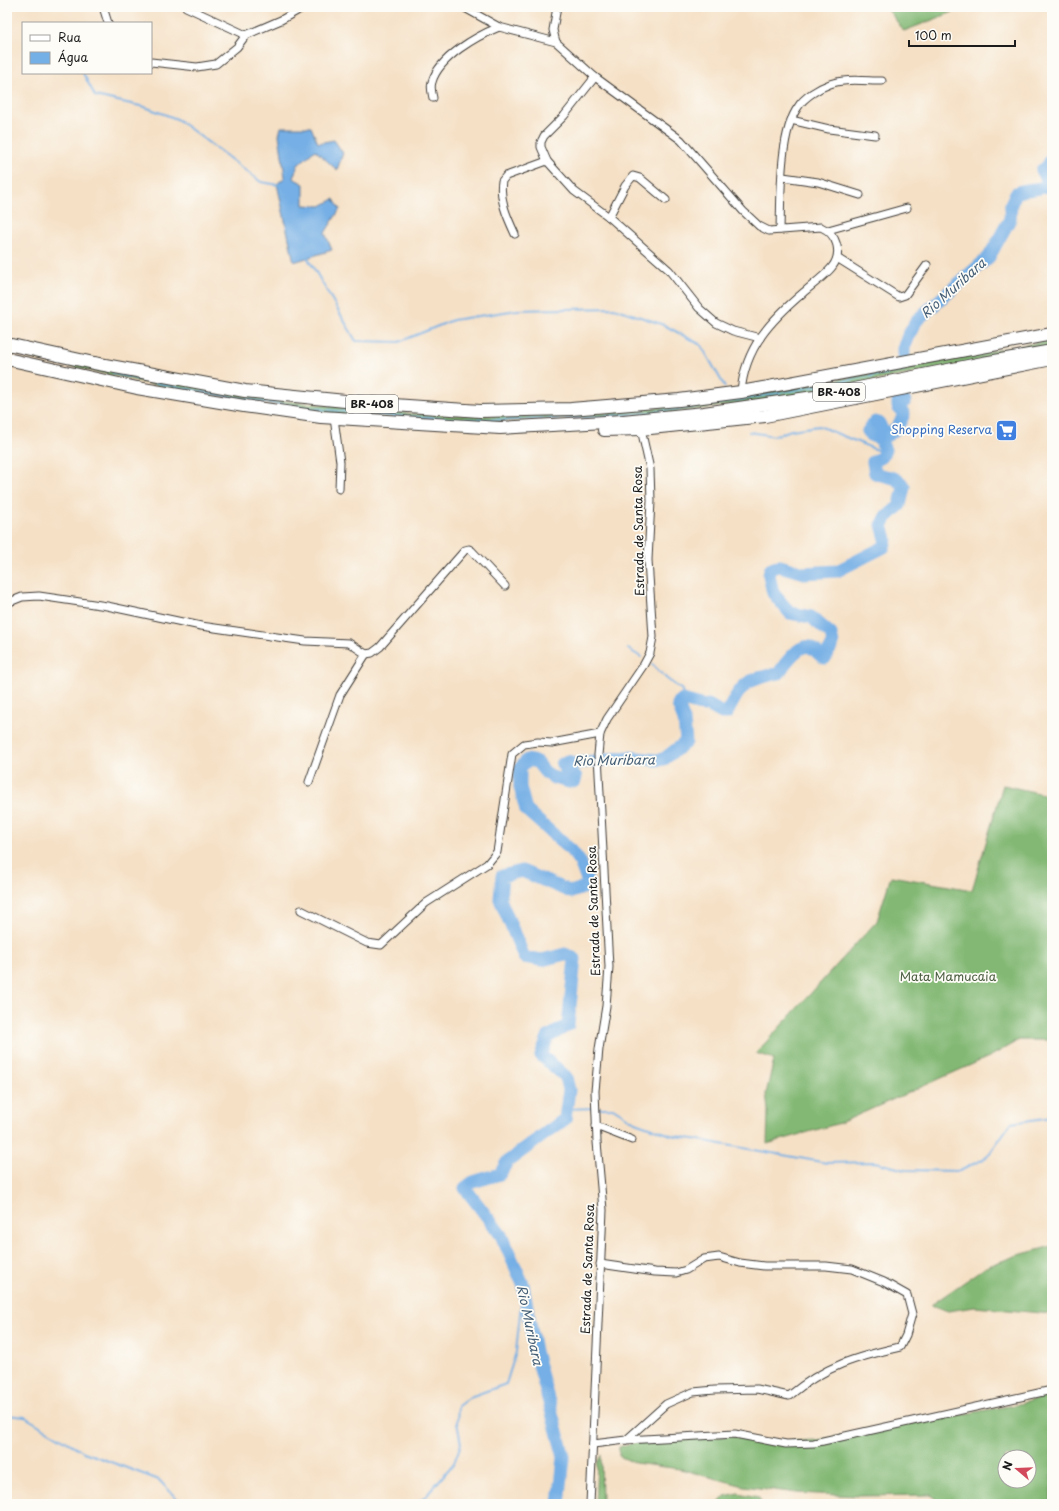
<svg xmlns="http://www.w3.org/2000/svg" width="1059" height="1511" viewBox="0 0 1059 1511" font-family="'Playpen Sans',sans-serif">
<style>
.forest{fill:#82b873;stroke:#4f6a48;fill-rule:evenodd}
.water{fill:#74afe5;stroke:#486680}
.lines{fill:none;stroke-linecap:round;stroke-linejoin:round}
.stream{stroke:#74afe5;stroke-width:2}
.river{stroke:#74afe5;stroke-width:13}
.street-casing{stroke:#3d3935;stroke-width:9}
.highway-casing{stroke:#3d3935;stroke-width:14}
.street{stroke:#fff;stroke-width:7}
.highway{stroke:#fff;stroke-width:12}
.labels{text-anchor:middle;stroke-width:3.5;stroke-linejoin:round;paint-order:stroke}
.shield{fill:#fdfcf7;stroke:#605f5e;stroke-width:1}
.shield-label{font-size:11px;font-weight:bold;fill:#1c1c1c}
.shop-label{font-size:12px;fill:#366cbe;stroke:#fdfcf7;text-anchor:end}
.street-label{font-size:12px;fill:#1c1c1c;stroke:#fdfcf7}
.park-label{font-size:12px;fill:#4b5d41;stroke:#fdfcf7}
.water-label{font-size:13px;font-style:italic;fill:#445e76;stroke:#fdfcf7}
</style>
<rect width="100%" height="100%" fill="#fdfcf7"/>
<filter id="ink" filterUnits="userSpaceOnUse"><feTurbulence type="fractalNoise" baseFrequency=".025" numOctaves="2"/><feDisplacementMap in="SourceGraphic" scale="8" xChannelSelector="R" yChannelSelector="G"/><feConvolveMatrix kernelMatrix="1 2 1 2 8 2 1 2 1" color-interpolation-filters="sRGB"/></filter>
<filter id="wash" filterUnits="userSpaceOnUse"><feTurbulence type="fractalNoise" baseFrequency=".012" numOctaves="4" result="noise"/><feDisplacementMap in="SourceGraphic" scale="16" xChannelSelector="R" yChannelSelector="G"/><feGaussianBlur stdDeviation="0.9" result="paint"/><feColorMatrix in="noise" values="0 0 0 0 0 0 0 0 0 0 0 0 0 0 0 0 0 1.4 0 .05"/><feComposite in="paint" operator="in"/></filter>
<g filter="url(#wash)">
<rect width="100%" height="100%" fill="#f5e0c5"/>
<g class="forest">
<polygon points="886,7 966,7 904,31"/>
<polygon points="1052,340 1052,347 784,398 663,414 496,422 340,415 173,389 7,352 7,346 284,401 415,414 522,416 620,412 725,400"/>
<polygon points="1003,785 1052,796 1052,1040 1019,1040 991,1056 840,1123 767,1144 768,1110 766,1094 774,1059 756,1053 877,921 891,876 972,890"/>
<polygon points="1052,1246 1052,1314 975,1307 948,1311 931,1305 986,1267 1015,1256"/>
<path d="M1052,1395V1504H944L931,1495L859,1496L797,1493L744,1486L680,1469L635,1463L619,1456V1447L633,1443L678,1439L732,1436L765,1442L818,1440L1015,1405ZM1005,1457H1029V1481H1005Z"/>
<polygon points="601,1455 602,1504 595,1504 597,1463"/>
<polygon points="738,1493 758,1497 762,1504 718,1504 725,1496"/>
</g>
<polygon class="water" points="281,127 311,127 318,143 334,140 343,153 337,170 315,150 298,165 293,178 304,184 304,205 321,206 334,199 340,209 325,233 332,250 294,262 277,184 285,177 279,135"/>
<g class="lines">
<g class="stream">
<polyline points="83,73 95,96 145,107 177,119 261,182 279,185"/>
<polyline points="306,255 356,341 399,342 453,320 517,310 614,308 664,325 701,345 725,387"/>
<path d="M113,373C273,411 446,428 611,416C710,408 807,388 904,370"/>
<polyline points="749,432 775,436 791,430 819,426 884,453"/>
<polyline points="628,649 641,657"/>
<polyline points="652,664 667,679 682,690 683,700"/>
<polyline points="598,1108 613,1108 635,1122 671,1135 827,1163 875,1162 905,1170 960,1171 987,1157 1011,1123 1052,1117"/>
<polyline points="567,1109 594,1108"/>
<polyline points="7,1415 25,1417 84,1452 159,1480 182,1504"/>
<polyline points="416,1504 427,1495 454,1463 461,1444 457,1422 458,1406 470,1397 506,1384 516,1352 523,1284"/>
</g>
<g class="river">
<path d="M904,355V348L907,338L917,320L989,257L1010,219L1011,204L1016,193C1025,188 1036,191 1046,186L1048,181L1042,170L1047,167L1052,158"/>
<path d="M559,1504L564,1457L535,1351L523,1284L501,1235L465,1188L473,1182L500,1174L507,1162L565,1119L569,1090L566,1077L541,1055L548,1037L568,1025L575,959L565,954L542,960L524,957L500,899L502,876L522,871L571,892L589,886L580,862L571,850L526,810L520,787V768L527,760L537,762L545,772L554,778L569,782L575,781L576,777L566,771L562,764L567,761L577,763L629,757L656,760L664,759L686,742L684,720L678,705L679,702L683,700L704,706L708,705L722,713H727C743,682 744,681 779,673C783,666 799,643 810,647C816,649 818,656 825,658L833,644L831,634L811,617L790,613L773,593L769,575L770,570L774,567L780,566L804,573L837,571L884,547L886,539L882,525L887,517L900,505L904,487C897,475 886,478 875,473L873,462L882,457L885,450L880,439L872,436L868,431L875,422L879,423L885,436C894,434 901,422 904,414L898,407V402L905,401"/>
</g>
</g>
</g>
<g filter="url(#ink)">
<g class="lines">
<defs>
<g id="street">
<polyline points="103,7 108,23"/>
<polyline points="186,7 246,35"/>
<polyline points="463,7 499,27 556,42"/>
<path d="M557,7L553,30L556,42L595,77L681,140L743,211L759,226L769,231L821,227C837,234 843,253 832,267C825,276 813,284 804,292C771,320 745,347 741,392"/>
<polyline points="151,62 197,67 216,64 237,47 246,35 281,20 304,7"/>
<polyline points="595,77 564,116 544,136 541,142 541,147 547,161 574,191 609,217 669,270 699,308 716,323 733,331 760,338"/>
<path d="M433,98C432,93 430,87 432,82C439,57 477,36 499,27"/>
<polyline points="791,120 829,129 875,135"/>
<polyline points="783,177 818,182 860,195"/>
<polyline points="609,217 625,186 633,176 640,178 666,200"/>
<path d="M780,230C781,198 779,133 798,107C804,97 819,88 830,84C845,78 865,81 882,81"/>
<polyline points="828,230 907,208"/>
<path d="M515,234C507,217 499,199 502,181L506,176L547,161"/>
<polyline points="837,258 899,297 905,295 927,265"/>
<polyline points="334,418 340,462 339,489"/>
<polyline points="7,603 22,597 39,596 107,606 201,626 305,641 349,643 366,654 372,653 380,647 465,550 469,549 472,551 505,586"/>
<polyline points="309,782 340,695 366,654"/>
<polyline points="301,910 367,943 381,945 426,903 487,864 497,852 512,754 524,744 538,742 552,743 600,734"/>
<polyline points="596,1126 632,1140"/>
<polyline points="626,1440 735,1434 786,1444 814,1443 1052,1390"/>
<path d="M593,1444L626,1440L666,1404L693,1392L715,1390L757,1389L789,1396C825,1366 856,1357 900,1347L906,1335L912,1314L907,1295L884,1282L852,1269L826,1266H764L740,1263L719,1257L704,1259L686,1270L676,1273L655,1272L600,1264"/>
<polyline points="590,1504 603,1210 597,1142 595,1091 599,1049 606,1006 609,967 598,755 600,734 607,719 643,666 650,653 653,637 648,560 651,501 650,469 641,429"/>
</g>
<g id="highway">
<polyline points="7,344 94,363 245,391 365,403 480,411 571,409 679,400 741,392 1052,334"/>
<polyline points="7,359 137,388 244,406 321,417 500,428 623,421 704,413 814,397 983,363 1052,351"/>
<polyline points="604,430 641,429 765,416 1052,359"/>
</g>
</defs>
<use href="#street" class="street-casing"/>
<use href="#highway" class="highway-casing"/>
<use href="#street" class="street"/>
<use href="#highway" class="highway"/>
</g>
</g>
<defs>
<symbol id="supermarket-square" viewBox="-11 -11 22 22"><rect x="-9" y="-9" width="18" height="18" rx="4" fill="#3f7fe0" stroke="#fdfcf7"/><path d="M-6-5.5h2.5l.6 2H6L4.5 2H-2.5L-4.4-4H-6ZM-1.5 3.2a1.3 1.3 0 1 0 .1 0ZM3 3.2a1.3 1.3 0 1 0 .1 0Z" fill="#fff"/></symbol>
</defs>
<g fill-rule="evenodd">
<use href="#supermarket-square" x="994" y="418" width="25" height="25"/>
</g>
<g class="labels">
<g class="shield">
<rect x="813" y="383" width="52" height="18" rx="3"/>
<rect x="346" y="395" width="52" height="18" rx="3"/>
</g>
<g class="shield-label">
<text x="839" y="396">BR-408</text>
<text x="372" y="408">BR-408</text>
</g>
<g class="shop-label">
<text x="992" y="434">Shopping Reserva</text>
</g>
<g class="street-label">
<text transform="translate(639 531) rotate(-91)" y="4">Estrada de Santa Rosa</text>
<text transform="translate(594 911) rotate(-92)" y="4">Estrada de Santa Rosa</text>
<text transform="translate(588 1269) rotate(-88)" y="4">Estrada de Santa Rosa</text>
</g>
<g class="park-label">
<text x="948" y="981">Mata Mamucaia</text>
</g>
<g class="water-label">
<text transform="translate(953 288) rotate(-42)" y="5">Rio Muribara</text>
<text transform="translate(614 760) rotate(-1)" y="5">Rio Muribara</text>
<text transform="translate(530 1325) rotate(78)" y="5">Rio Muribara</text>
</g>
</g>
<rect width="1059" height="1511" fill="none" stroke="#fdfcf7" stroke-width="24"/>
<rect x="22" y="22" width="130" height="52" fill="#fdfcf7" stroke="#a3a29f"/>
<rect x="30" y="35" width="20" height="6" fill="#ffffff" stroke="#a3a29f"/>
<text x="58" y="42" font-size="12" fill="#1c1c1c">Rua</text>
<rect x="30" y="52" width="20" height="12" fill="#74afe5" stroke="#a3a29f"/>
<text x="58" y="62" font-size="12" fill="#1c1c1c">Água</text>
<g transform="translate(1017 1469) rotate(289)"><circle r="19" fill="#fdfcf7" stroke="#a3a29f"/>
<path d="M0-3L7 15L0 10L-7 15Z" fill="#d1495b"/>
<text y="-6" font-size="11" font-weight="bold" text-anchor="middle" fill="#1c1c1c">N</text>
</g>
<path d="M909 40v6h106v-6" fill="none" stroke="#1c1c1c" stroke-width="2"/>
<text x="915" y="40" font-size="12" fill="#1c1c1c" stroke="#fdfcf7" stroke-width="3" paint-order="stroke">100 m</text>
</svg>
